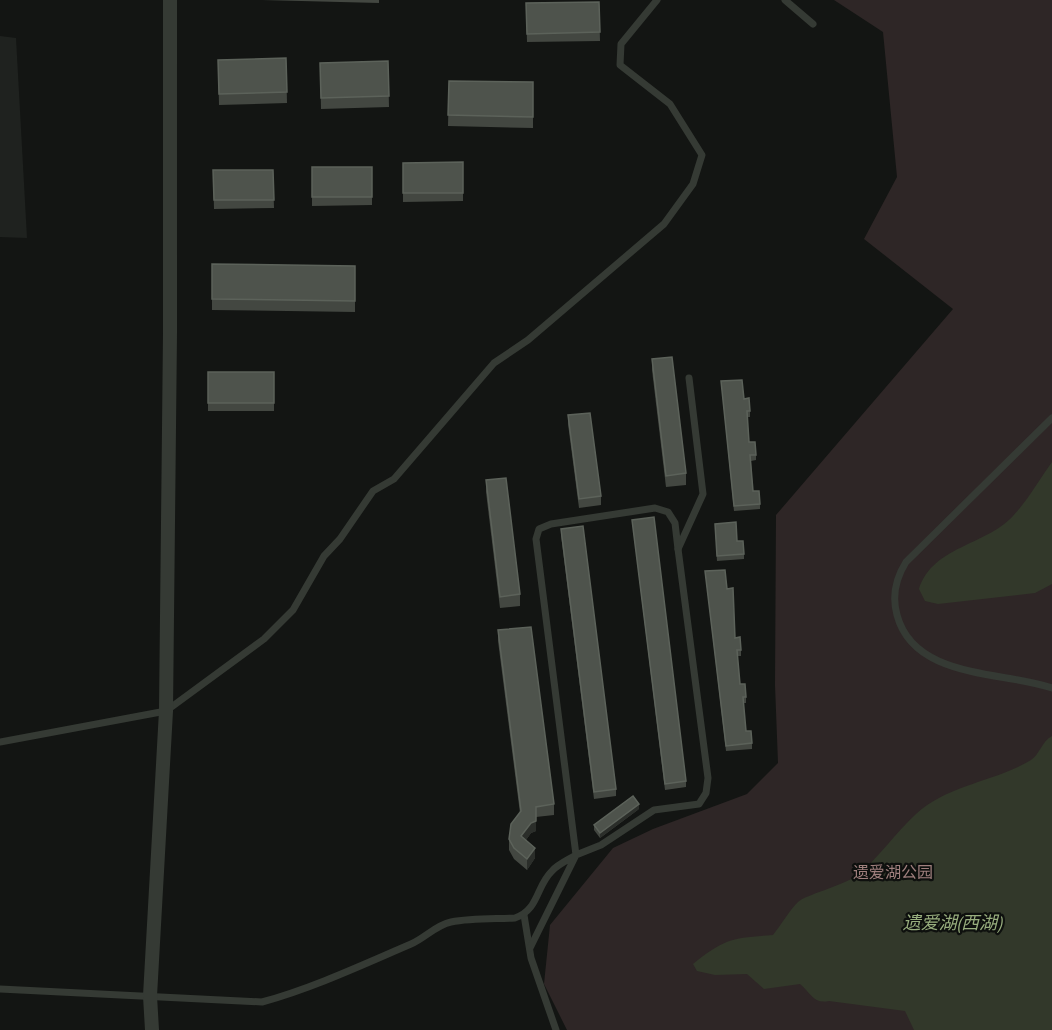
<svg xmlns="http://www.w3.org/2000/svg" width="1052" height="1030" viewBox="0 0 1052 1030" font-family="'PT Sans Narrow','Noto Sans SC',sans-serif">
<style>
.built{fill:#1f221f}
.green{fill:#2e2626}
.water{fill:#32382a}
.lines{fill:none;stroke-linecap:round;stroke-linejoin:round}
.service{stroke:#353a34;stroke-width:7}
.minor{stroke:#353a34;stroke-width:14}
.wall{fill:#434741}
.shaded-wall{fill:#2b2e2a}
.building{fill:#4e534c;stroke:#5c625a;stroke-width:1.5}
.labels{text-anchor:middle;stroke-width:4.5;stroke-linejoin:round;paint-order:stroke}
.park-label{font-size:16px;fill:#9f7f7d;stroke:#0e100e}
.water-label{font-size:18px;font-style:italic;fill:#98ae7e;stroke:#0e100e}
</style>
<rect width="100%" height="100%" fill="#131513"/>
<polygon class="built" points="0,36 16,38 27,238 0,237"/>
<polygon class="green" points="834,0 1052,0 1052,1030 567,1030 544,984 550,925 613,848 653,829 747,794 778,763 775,685 776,515 953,309 864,239 897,177 883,32"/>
<g class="water">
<path d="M1052,462V584L1035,593L938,604L925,601L919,589C933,546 985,546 1013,516C1028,500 1039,480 1052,462Z"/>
<path d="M1052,736V1030H914L905,1011L829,1001C813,1004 812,994 800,984L764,989L747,974L715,975L697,971L693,964C725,938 733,938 773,935C781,925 789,911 798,902C805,895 842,886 856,876C879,858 895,833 916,814C949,784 995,782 1031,760C1040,754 1042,741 1052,736Z"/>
</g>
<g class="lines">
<g class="service">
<polyline points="785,0 813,24"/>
<path d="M1052,418L906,562C896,578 892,597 897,615C914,679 1002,671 1052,688"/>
<polyline points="678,549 703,494 689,378"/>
<polyline points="0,742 166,711 264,639 293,610 324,556 340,539 373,491 394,479 494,363 528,340 664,224 693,184 702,155 670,104 620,65 621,44 657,0"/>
<polyline points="524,915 531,958 556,1030"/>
<path d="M0,989L262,1002C313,988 362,965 411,944C425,938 436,925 451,922C471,918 494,919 515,918C539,910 536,886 552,871C558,864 568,860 576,855L536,539L539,529L551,524L655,508L668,512L675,523L678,549L708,778L706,793L699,804L654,810L601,845L576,855L530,948"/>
</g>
<polyline class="minor" points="152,1030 150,996 166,711 170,333 170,0"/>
</g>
<g class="wall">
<polygon points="262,0 379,0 379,3"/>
<polygon points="599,2 600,41 527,42 526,3"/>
<polygon points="286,58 287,103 219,105 218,60"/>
<polygon points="388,61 389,107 321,109 320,63"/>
<polygon points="449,81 533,82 533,128 448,126"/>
<polygon points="463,162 463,201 403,202 403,163"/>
<polygon points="312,167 372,167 372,205 312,206"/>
<polygon points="213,170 273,170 274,208 214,209"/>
<polygon points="212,264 355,266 355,312 212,310"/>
<polygon points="652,359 686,473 686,485 666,487 652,370"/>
<rect x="208" y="372" width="66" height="39"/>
<polygon points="721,381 744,399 750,411 750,417 747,417 749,442 756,455 756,460 751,461 753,491 760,504 760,509 734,511"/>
<polygon points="568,415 601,496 601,505 579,508 568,424"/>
<polygon points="486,480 520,594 520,606 500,608 486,492"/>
<polygon points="632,520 686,781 686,787 665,790"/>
<polygon points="715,524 737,541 744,554 744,559 717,561"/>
<polygon points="561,529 616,789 616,796 594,799 561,535"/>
<polygon points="705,571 727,589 735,638 741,650 741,656 737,656 740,684 746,697 746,703 743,703 746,731 752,743 752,749 726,751"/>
<polygon points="498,630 554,804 554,815 536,817 536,831 531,833 526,840 535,858 527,870 514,859 509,850 509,839 520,813 498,641"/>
<polygon points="639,809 600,838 594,830 594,825"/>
</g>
<g class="shaded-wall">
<polygon points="639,804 639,809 600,838 600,833"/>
<polygon points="536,821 536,831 531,833 521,847 521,836 531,823"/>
<polygon points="535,848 535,858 527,870 527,859"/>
</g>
<g class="building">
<polygon points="599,2 600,32 527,34 526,3"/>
<polygon points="286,58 287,92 219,94 218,60"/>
<polygon points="388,61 389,96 321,98 320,63"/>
<polygon points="449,81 533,82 533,117 448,115"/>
<polygon points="463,162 463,193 403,193 403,163"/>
<rect x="312" y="167" width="60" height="30"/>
<polygon points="213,170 273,170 274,200 214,200"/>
<polygon points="212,264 355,266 355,301 212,299"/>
<polygon points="672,357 686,473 666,476 652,359"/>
<rect x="208" y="372" width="66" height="31"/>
<polygon points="742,380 744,399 749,398 750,411 747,411 749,442 755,442 756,455 750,455 753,491 759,491 760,504 734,506 721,381"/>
<polygon points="590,413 601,496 579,499 568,415"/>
<polygon points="506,478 520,594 500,597 486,480"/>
<polygon points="654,517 686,781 665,784 632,520"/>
<polygon points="736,522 737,541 743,541 744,554 717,556 715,524"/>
<polygon points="583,526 616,789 594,792 561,529"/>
<polygon points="725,570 727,589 733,588 735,638 740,637 741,650 737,650 740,684 745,684 746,697 743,697 746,731 751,731 752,743 726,746 705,571"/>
<polygon points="531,627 554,804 536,807 536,821 531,823 521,836 535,848 527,859 514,848 509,839 511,824 521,811 498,630"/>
<polygon points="633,796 639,804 600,833 594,825"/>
</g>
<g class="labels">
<g class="park-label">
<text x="893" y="878">遗爱湖公园</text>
</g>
<g class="water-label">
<text x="952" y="929">遗爱湖(西湖)</text>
</g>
</g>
</svg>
